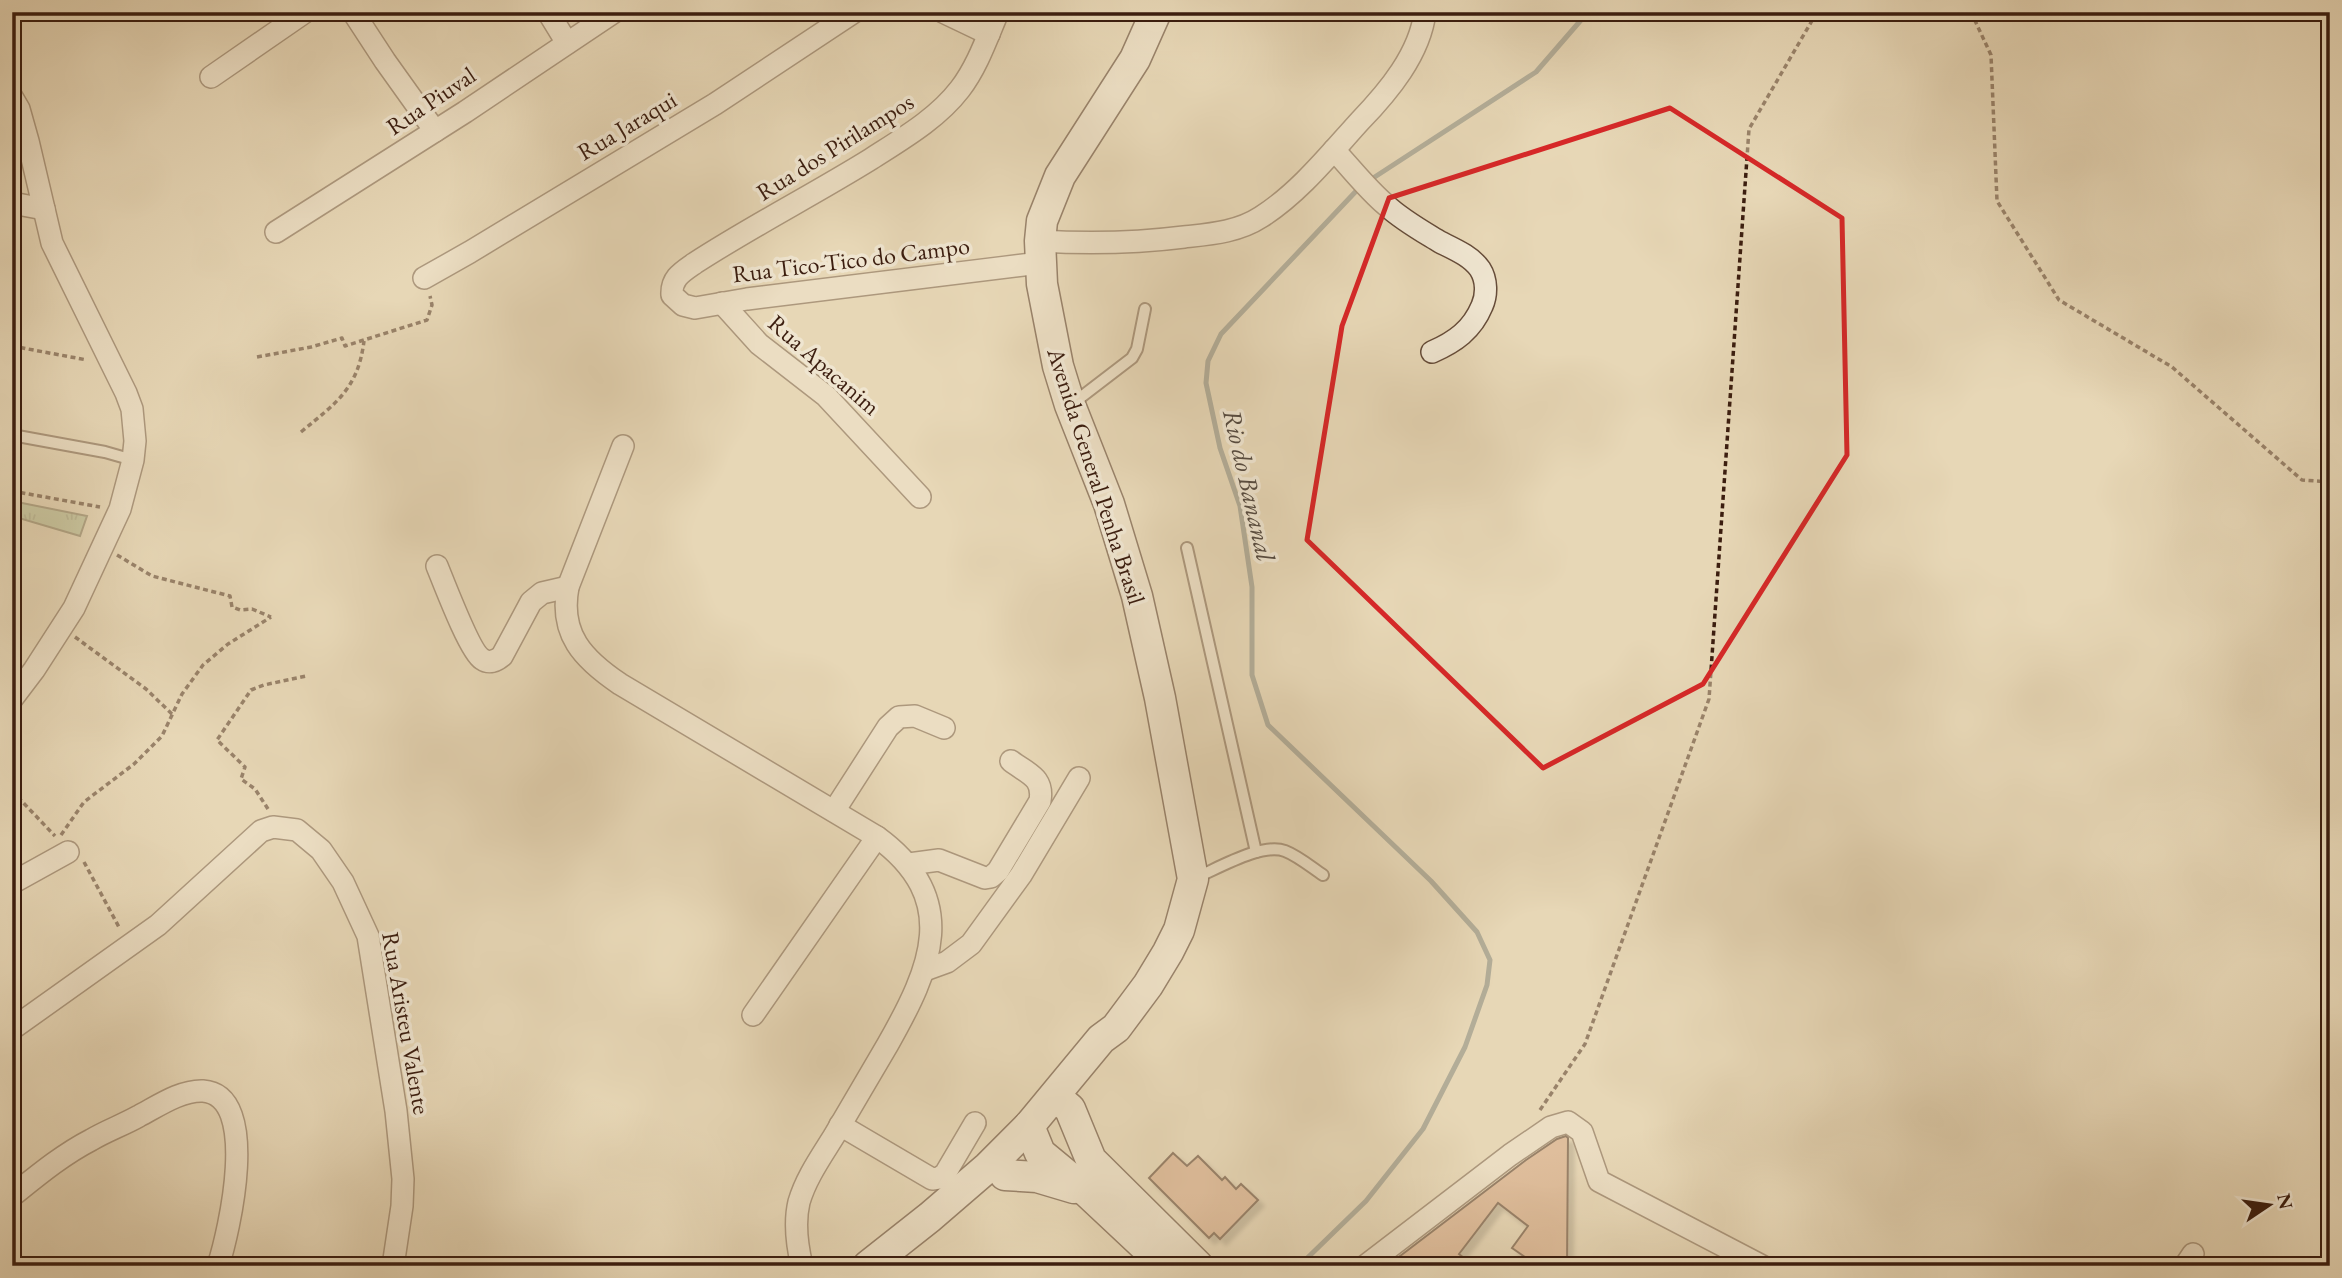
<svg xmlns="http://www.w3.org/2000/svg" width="2342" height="1278" viewBox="0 0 2342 1278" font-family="'EB Garamond',serif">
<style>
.grass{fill:url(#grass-tufts);stroke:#756e51;stroke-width:2}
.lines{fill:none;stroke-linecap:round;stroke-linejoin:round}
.stream{stroke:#737a73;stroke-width:5}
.building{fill:#d4a17b;stroke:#3b1d0f;stroke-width:2;filter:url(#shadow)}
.lane-casing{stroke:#664c39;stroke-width:14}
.street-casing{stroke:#664c39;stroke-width:24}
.secondary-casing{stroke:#3b1d0f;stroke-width:33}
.path{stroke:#3b1d0f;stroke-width:3.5;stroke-dasharray:5 3.5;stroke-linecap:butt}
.lane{stroke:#efe5d0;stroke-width:10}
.street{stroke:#efe5d0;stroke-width:21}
.secondary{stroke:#efe5d0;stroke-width:30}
.marked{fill:none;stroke:#d62828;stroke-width:5;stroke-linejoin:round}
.labels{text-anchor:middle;stroke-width:7;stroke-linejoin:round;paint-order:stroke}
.street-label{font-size:24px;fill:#3b1d0f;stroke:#efe5d0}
.water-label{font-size:26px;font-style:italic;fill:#574c41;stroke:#efe5d0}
</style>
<defs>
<pattern id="grass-tufts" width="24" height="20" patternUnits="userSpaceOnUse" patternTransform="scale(1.75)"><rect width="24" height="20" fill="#afbf93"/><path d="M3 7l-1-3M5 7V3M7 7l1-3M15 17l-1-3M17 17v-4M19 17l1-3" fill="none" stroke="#909b76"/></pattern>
<filter id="shadow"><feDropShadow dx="6" dy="6" stdDeviation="2" flood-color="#0004"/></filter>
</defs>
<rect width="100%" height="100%" fill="#e7d7b6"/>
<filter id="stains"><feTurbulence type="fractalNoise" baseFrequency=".00286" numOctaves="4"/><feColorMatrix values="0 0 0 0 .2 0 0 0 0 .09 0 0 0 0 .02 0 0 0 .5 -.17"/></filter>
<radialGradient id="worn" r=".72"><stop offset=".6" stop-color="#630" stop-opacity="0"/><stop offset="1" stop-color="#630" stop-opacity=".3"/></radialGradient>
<polygon class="grass" points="12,501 87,516 80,536 12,516"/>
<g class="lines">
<g class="stream">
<polyline points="1367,182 1536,72 1588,12"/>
<polyline points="1299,1266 1366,1201 1423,1129 1465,1047 1487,985 1490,960 1477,932 1431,881 1268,725 1252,675 1252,587 1240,506 1220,448 1206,383 1208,361 1221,334 1359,188"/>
</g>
</g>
<g class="building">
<polygon points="1566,1136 1568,1138 1567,1266 1538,1266 1512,1248 1528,1226 1498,1203 1459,1254 1474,1266 1387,1266 1526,1160 1557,1139"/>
<polygon points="1173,1153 1187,1166 1198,1156 1222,1180 1225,1177 1236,1189 1241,1184 1258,1200 1220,1239 1214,1233 1209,1238 1149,1178"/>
</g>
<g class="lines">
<defs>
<g id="lane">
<polyline points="1072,404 1132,358 1137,349 1145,309"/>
<polyline points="12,435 105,452 133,460"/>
<polyline points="1187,548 1256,852"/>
<path d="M1195,878C1217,869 1262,842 1285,851C1298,856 1311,867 1323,875"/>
</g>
<g id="street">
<polyline points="353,12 385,61 435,131"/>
<polyline points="548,12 567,43"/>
<polyline points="943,12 989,34"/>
<path d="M998,12C987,38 977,67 960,89C937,119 902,139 871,159C813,195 752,226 695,263C682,272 671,278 672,295L683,305L695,308L747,299L1040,263"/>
<polyline points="211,77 305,12"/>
<polyline points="12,97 19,109 28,141 52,243 126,393 132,409 135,441 133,460 120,509 74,608 34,670 12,699"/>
<path d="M1334,150C1351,168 1367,189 1386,205C1402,220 1422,231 1440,242C1454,249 1471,256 1480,269C1487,280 1487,295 1482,306C1472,330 1455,342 1432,352"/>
<polyline points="12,203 44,209"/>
<polyline points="276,232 465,112 614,12"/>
<path d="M1040,241C1089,244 1136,243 1184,237C1211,234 1238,232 1261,217C1299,193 1330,154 1360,121C1388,92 1420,54 1425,12"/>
<polyline points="424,278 470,252 715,104 854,12"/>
<polyline points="722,303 759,344 826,396 920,497"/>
<path d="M623,446L568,587C559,634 583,659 620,684L877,837C962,899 931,968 888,1044C870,1075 852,1105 834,1136C821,1157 806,1178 799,1202C794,1223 797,1245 802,1266"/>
<path d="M437,566C444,583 470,652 482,659C489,664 496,661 502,656L531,602L542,593L568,587"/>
<polyline points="834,811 888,727 899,717 915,716 944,728"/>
<path d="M909,864L939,860L985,878L991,877L998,871L1040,801C1044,777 1028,774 1011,761"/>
<polyline points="12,883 68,852"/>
<polyline points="925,970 947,962 971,944 1021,875 1079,778"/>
<polyline points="753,1015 877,837"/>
<polyline points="12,1029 158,925 261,831 273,827 297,830 321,850 343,882 368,936 396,1111 403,1179 402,1206 393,1266"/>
<polyline points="840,1125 932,1179 939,1178 945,1174 975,1123"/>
<path d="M12,1196C37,1176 62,1155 91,1140C106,1131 123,1125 139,1116C158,1106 181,1090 203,1091C261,1095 229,1232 218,1266"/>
<polyline points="1365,1266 1510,1155 1551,1127 1568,1122 1582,1132 1599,1181 1762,1266"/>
<polyline points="2185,1266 2193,1254"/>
</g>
<g id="secondary">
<polyline points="1055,1096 1070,1109 1091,1160 1198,1266"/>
<polyline points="1029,1126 1040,1153 1086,1191 1166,1266"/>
<polyline points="1005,1175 1037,1177 1074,1188"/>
<polyline points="868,1266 930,1217 988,1167 1029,1126 1101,1039 1116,1028 1148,985 1168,952 1179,930 1193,879 1160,698 1137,596 1109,504 1070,405 1058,366 1042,284 1040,241 1042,221 1060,176 1135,59 1156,12"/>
</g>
</defs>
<use href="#lane" class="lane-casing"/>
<use href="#street" class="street-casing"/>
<use href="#secondary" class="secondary-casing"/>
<g class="path">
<polyline points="1971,12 1991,55 1997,201 2059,300 2172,367 2302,480 2330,482"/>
<polyline points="12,346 87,360"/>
<polyline points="257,357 311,347 342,338 345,346 427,320 432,305 430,296"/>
<path d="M301,432C336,403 358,389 364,341"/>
<polyline points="12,491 100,507"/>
<polyline points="117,555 152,576 230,596 232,607 240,610 252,609 271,617"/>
<polyline points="75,637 146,689 173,715"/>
<polyline points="12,791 55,836"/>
<polyline points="268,809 255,789 241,779 245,767 217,740 251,690 264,685 306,676"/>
<polyline points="61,835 84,802 134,764 162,736 182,694 203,665 228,644 271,617"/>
<polyline points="84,862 120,929"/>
<polyline points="1540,1110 1585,1044 1709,699 1749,129 1817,12"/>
</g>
<use href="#lane" class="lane"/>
<use href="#street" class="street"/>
<use href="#secondary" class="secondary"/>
</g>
<path d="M0 0H2342V1278H0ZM1670,108L1842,218L1847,455L1703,684L1543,768L1307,540L1342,326L1389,198Z" fill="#e7d7b6" fill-opacity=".55" fill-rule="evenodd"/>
<path class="marked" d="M1670,108L1842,218L1847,455L1703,684L1543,768L1307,540L1342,326L1389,198Z"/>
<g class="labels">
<g class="street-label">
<text transform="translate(431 101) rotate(-34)" y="8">Rua Piuval</text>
<text transform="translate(627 126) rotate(-31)" y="8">Rua Jaraqui</text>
<text transform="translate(835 147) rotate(-32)" y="8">Rua dos Pirilampos</text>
<text transform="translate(851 260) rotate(-7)" y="8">Rua Tico-Tico do Campo</text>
<text transform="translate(824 365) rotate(41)" y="8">Rua Apacanim</text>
<text transform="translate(1096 476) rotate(72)" y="8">Avenida General Penha Brasil</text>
<text transform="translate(406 1023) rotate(80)" y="8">Rua Aristeu Valente</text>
</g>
<g class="water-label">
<text transform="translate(1249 485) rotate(77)" y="9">Rio do Bananal</text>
</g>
</g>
<rect width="2342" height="1278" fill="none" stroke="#e7d7b6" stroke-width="42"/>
<rect x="14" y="14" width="2314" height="1250" fill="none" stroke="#3b1d0f" stroke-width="3.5"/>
<rect x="21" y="21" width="2300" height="1236" fill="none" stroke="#3b1d0f" stroke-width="2"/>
<g transform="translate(2269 1205) rotate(77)" stroke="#efe5d0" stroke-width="5" paint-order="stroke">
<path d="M0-5L12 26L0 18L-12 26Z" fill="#3b1d0f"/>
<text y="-10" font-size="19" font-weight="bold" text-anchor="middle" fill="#3b1d0f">N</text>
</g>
<rect width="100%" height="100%" filter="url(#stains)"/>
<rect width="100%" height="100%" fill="url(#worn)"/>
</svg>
